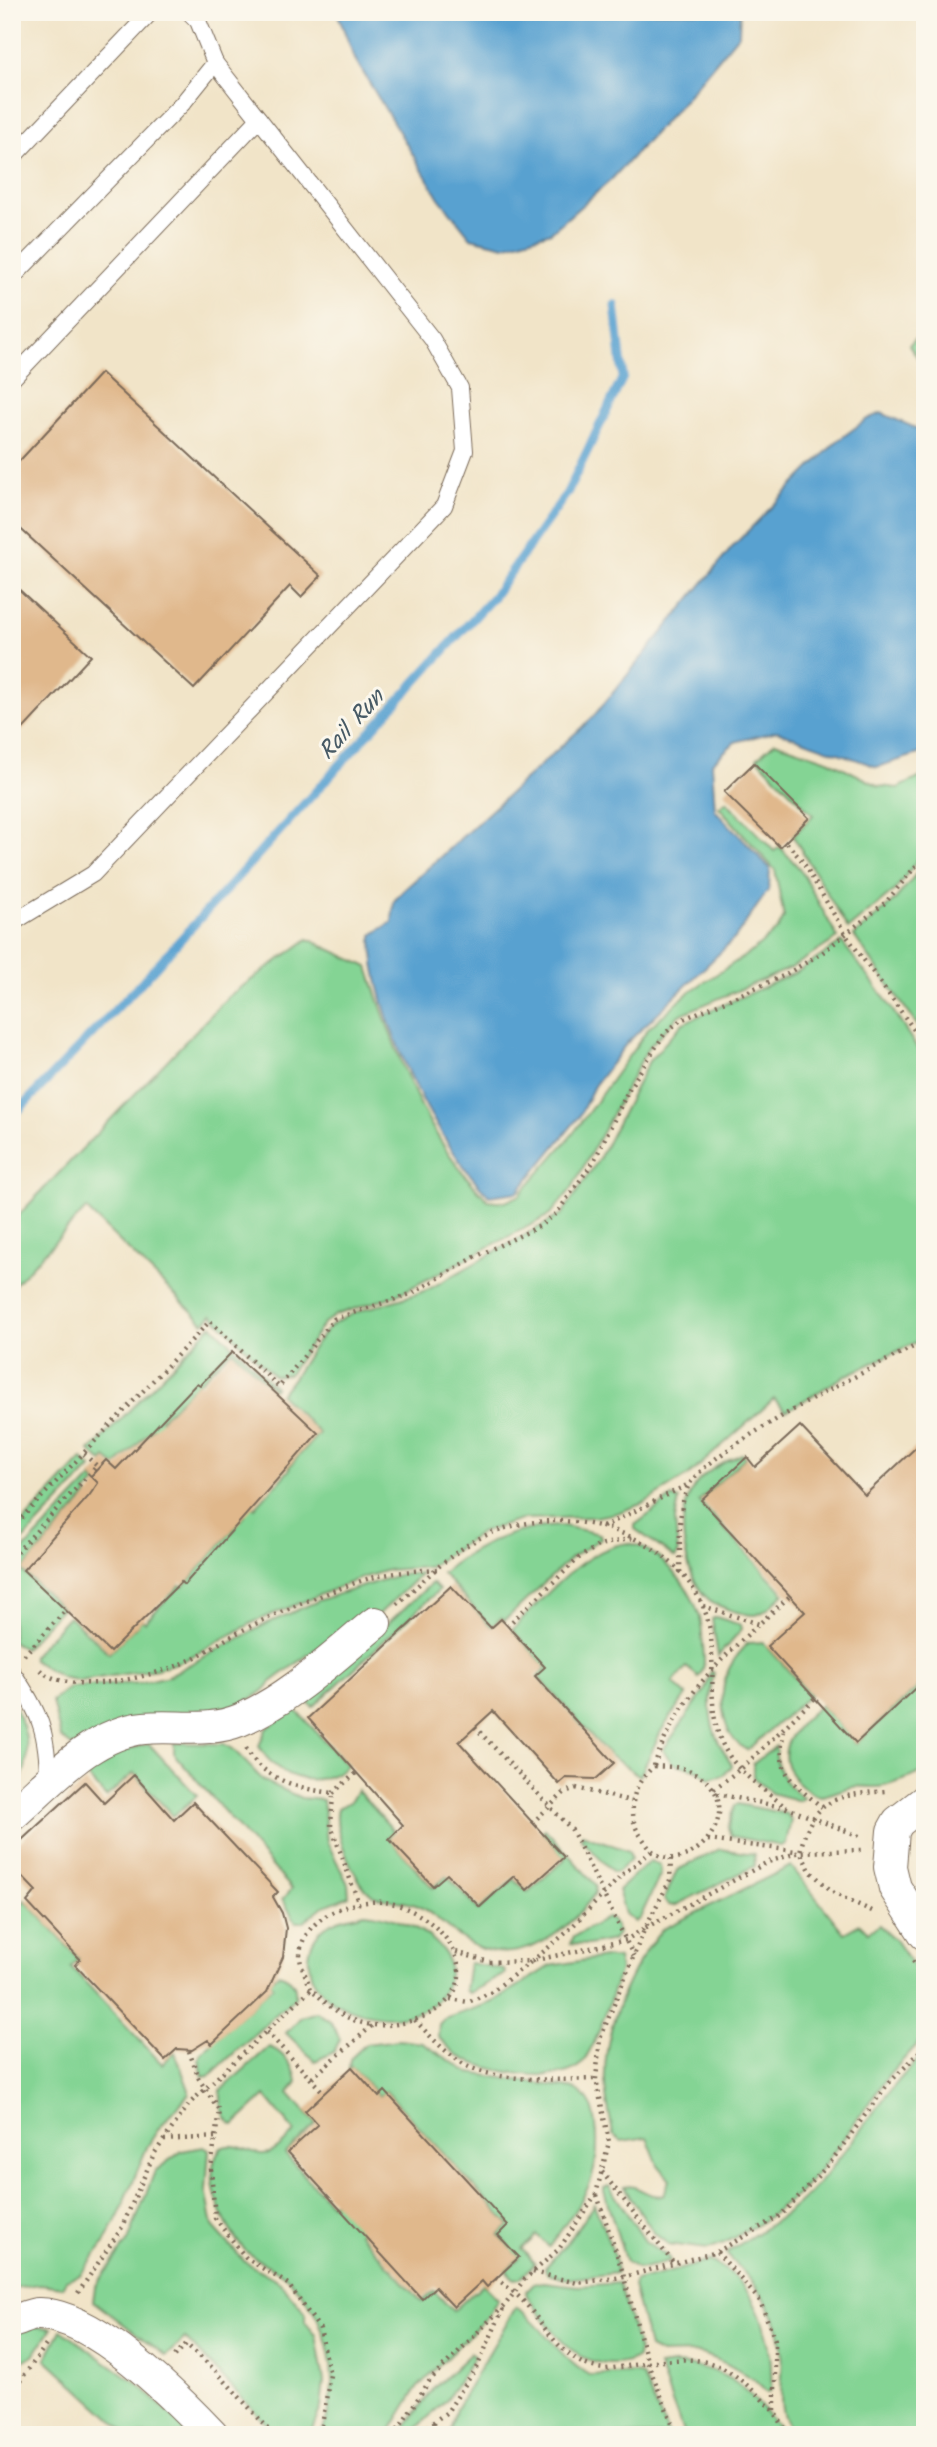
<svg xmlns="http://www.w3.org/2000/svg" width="937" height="2447" viewBox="0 0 937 2447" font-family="Kalam,sans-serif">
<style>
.green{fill:#84d494;stroke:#607f59;stroke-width:2}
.water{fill:#59a1d0;stroke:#4a6677;stroke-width:2}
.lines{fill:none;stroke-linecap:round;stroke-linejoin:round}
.stream{stroke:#59a1d0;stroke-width:9}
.building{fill:#e0b88c}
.service-casing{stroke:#7b6b5a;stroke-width:18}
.minor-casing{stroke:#7b6b5a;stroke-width:34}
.path{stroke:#7b6b5a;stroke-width:4.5;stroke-dasharray:2 5;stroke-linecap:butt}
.service{stroke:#fff;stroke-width:16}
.minor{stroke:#fff;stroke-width:32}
.path-bridge{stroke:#7b6b5a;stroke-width:4.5;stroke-dasharray:2 5;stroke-linecap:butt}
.labels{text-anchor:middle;stroke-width:6;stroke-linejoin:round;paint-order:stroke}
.water-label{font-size:24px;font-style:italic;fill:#475a65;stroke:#fbf7ec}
</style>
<rect width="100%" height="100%" fill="#fbf7ec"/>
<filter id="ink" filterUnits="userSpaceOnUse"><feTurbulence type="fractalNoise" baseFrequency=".0143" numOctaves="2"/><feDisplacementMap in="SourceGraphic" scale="14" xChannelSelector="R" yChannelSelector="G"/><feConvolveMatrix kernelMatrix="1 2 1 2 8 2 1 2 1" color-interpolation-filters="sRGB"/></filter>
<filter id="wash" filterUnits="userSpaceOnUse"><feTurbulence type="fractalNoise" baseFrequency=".00686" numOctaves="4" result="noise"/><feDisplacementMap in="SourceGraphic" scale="28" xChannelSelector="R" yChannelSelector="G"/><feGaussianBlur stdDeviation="1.57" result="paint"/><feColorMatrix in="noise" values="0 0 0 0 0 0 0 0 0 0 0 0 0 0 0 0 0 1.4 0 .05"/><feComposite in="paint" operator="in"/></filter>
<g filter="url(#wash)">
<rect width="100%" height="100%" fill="#f1e4c8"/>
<g class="green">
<polygon points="925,329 925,369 909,345"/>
<polygon points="775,742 828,760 879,786 898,788 925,775 925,850 894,891 848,929 793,836 813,815 757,758"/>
<path d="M726,801L774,851L780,847L800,869L838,938L791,968L679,1015L648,1048L572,1188L550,1215L399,1294L336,1315L324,1323L289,1374L274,1376L212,1315L204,1323L86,1209L12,1287V1222L229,996L308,939L368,967C394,1048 424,1139 488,1200L505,1202L519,1196L572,1135L649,1028L689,992L754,950L778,929L784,917L775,870L719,807Z"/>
<polygon points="925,863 925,1036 854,936 894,901"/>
<path d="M842,942L884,997L925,1060V1338L845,1376L786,1411L774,1399L689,1475L644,1503L617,1513L595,1517L524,1519L482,1532L429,1567L388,1570L356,1580L256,1621L185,1660L157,1669L80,1681L61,1677L33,1660L32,1656L69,1616L109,1653L142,1620L145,1622L180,1585L183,1587L245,1516L243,1514L251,1505L255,1508L290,1469L289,1467L319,1433L280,1394C299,1375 309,1347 328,1329C349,1308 401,1302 429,1289L562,1214L599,1159L649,1061L683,1023L797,972Z"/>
<polygon points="212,1325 275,1387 273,1389 232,1350 161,1419 164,1422 156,1430 153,1428 116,1466 106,1458 102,1462 90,1451"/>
<path d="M742,1454L746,1457L699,1501L784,1593C777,1600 768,1611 759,1614C751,1617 741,1613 733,1611C722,1607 712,1604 704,1595C684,1571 676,1520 691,1492C700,1473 724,1462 742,1454Z"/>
<polygon points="82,1459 91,1468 12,1552 12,1534"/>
<polygon points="92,1478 96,1483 86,1493 88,1495 22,1571 62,1608 24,1649 12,1641 12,1562"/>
<polygon points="672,1497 679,1500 675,1520 678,1554 675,1558 635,1529 635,1525"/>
<path d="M564,1526L600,1534L601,1538L571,1558L504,1621L501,1618L491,1627L442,1573C478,1543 517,1526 564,1526Z"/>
<path d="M628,1543C658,1548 689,1585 699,1614C702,1623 702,1636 703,1646C704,1658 706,1667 699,1677L686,1667L673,1683L686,1695L661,1731L640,1776L609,1755L538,1677L546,1668L512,1630C543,1599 582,1549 628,1543Z"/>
<path d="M422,1573L374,1619L321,1645L270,1683C255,1714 109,1738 72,1746L61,1738L52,1701L70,1687L139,1683L168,1676L268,1623L320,1600L398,1575Z"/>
<polygon points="432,1583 439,1590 313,1707 305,1699"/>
<polygon points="716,1617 741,1625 742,1629 718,1656 712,1619"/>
<path d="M763,1642L810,1695L747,1750C719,1737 717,1689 731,1665C735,1657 742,1650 748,1643Z"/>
<path d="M711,1671L714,1673C708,1696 708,1719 718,1741C722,1750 729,1757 732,1766L724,1775L709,1779L698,1770L672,1763L663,1750L705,1690Z"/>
<path d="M925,1681V1771C912,1777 897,1783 884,1786C874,1789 862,1785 851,1787C841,1789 829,1796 820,1796C811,1795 803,1787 797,1781C769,1752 797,1724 821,1705L856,1743Z"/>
<path d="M12,1701C29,1731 35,1765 12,1794Z"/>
<path d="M295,1709L347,1765C319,1792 277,1779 259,1746L266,1729Z"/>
<polygon points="174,1743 224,1744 233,1749 264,1781 301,1798 323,1800 327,1842 348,1884 349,1896 322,1907 303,1922 296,1922 282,1899 292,1889 174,1754"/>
<polygon points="149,1744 197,1796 173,1816 134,1773 106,1797 83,1772 111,1753"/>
<path d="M776,1746C774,1769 785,1785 803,1798L800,1801L771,1793L753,1777V1764Z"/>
<path d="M357,1790L394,1831L388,1837L433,1888L447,1876L479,1910L514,1879L528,1892L565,1859L542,1832L545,1829L596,1885L595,1893C566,1936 511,1974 461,1938C446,1928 434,1913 418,1906C406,1900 381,1901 372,1895C354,1882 332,1829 338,1808L351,1801Z"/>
<polygon points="738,1804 787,1814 791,1820 786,1843 781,1846 731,1836 728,1828 735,1805"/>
<polygon points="582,1834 629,1851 631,1859 617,1872 613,1872 581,1839"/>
<polygon points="720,1849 754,1854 755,1866 674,1906 669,1905 664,1900 677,1870"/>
<polygon points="650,1861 660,1865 661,1873 640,1918 635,1922 625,1914 618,1890"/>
<path d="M791,1866L844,1933L860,1924L868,1932L879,1925L895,1940L925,1983V2036L890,2074L824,2165L798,2194L759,2224L724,2243L708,2249L668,2244L655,2234L624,2187C638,2182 648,2201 664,2194L670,2179L658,2165L647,2137L622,2141L613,2135C611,2118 605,2100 605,2082C603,2030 629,1968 663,1929Z"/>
<polygon points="25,1900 79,1959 71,1967 162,2064 175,2052 189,2090 189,2094 159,2128 147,2147 119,2215 103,2245 80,2275 66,2280 62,2287 40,2284 12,2288 12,1912"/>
<path d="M365,1913C401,1916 472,1945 442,1993C418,2031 349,2019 322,1992C304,1973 304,1944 325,1927C336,1918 352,1917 365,1913Z"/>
<polygon points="607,1918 613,1921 618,1933 613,1940 588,1945 570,1944 573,1937"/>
<path d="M604,1957L618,1959L620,1970C611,1994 597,2048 581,2064C560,2086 487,2071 462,2058C452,2053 445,2044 438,2036L439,2024L444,2019L493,2002L550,1966Z"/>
<polygon points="469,1963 504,1969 505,1974 469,1993 465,1990"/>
<path d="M278,1974C290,1977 297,1984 295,1997L209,2076L203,2077L199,2059L202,2052L273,1986L270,1982Z"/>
<polygon points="317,2012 330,2021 340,2039 334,2052 315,2061 286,2033 301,2017"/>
<path d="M399,2040L422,2043L470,2073L576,2089C590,2098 594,2109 596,2125C603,2180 579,2204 549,2247L537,2235L522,2249L535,2263L520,2278L514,2279L506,2270L519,2258L499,2235L509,2225L386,2091L379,2096L352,2067L349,2069L350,2059L366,2044Z"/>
<path d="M269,2047C282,2051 296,2068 297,2082L289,2093L316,2124L285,2154L331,2204L345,2192L371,2221L359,2233L422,2302L434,2291L453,2311L483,2284L498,2299L488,2316L416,2389L388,2435H321C344,2381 330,2317 286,2277C274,2267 257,2262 246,2251C225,2231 199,2174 221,2148C241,2139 257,2162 274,2151C282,2146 289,2138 295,2132L265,2096L234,2125C222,2120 220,2101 221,2090Z"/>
<path d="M925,2053V2435H796C769,2411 788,2375 781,2341C774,2305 752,2279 726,2254C759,2229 786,2220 816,2186C855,2143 882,2093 925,2053Z"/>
<polygon points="204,2147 209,2150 206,2190 213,2226 245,2262 277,2280 286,2289 305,2312 305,2322 316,2335 324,2381 321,2407 310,2435 277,2435 185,2338 166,2356 93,2301 95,2287 128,2241 155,2171 182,2151"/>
<polygon points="609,2186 645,2241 668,2257 670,2262 638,2269 626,2262 604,2191 604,2188"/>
<polygon points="594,2204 615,2257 616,2273 568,2279 547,2273 545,2268 570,2239"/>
<path d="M710,2261C759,2283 774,2341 771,2390L767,2393L753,2379L725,2363L699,2353L661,2354L649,2348L633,2286L636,2281Z"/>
<path d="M544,2282L578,2286L619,2283L639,2350L638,2357C630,2363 622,2364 612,2364C569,2364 551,2327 527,2296L526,2292L535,2283Z"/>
<path d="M516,2307C544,2324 557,2357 589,2375L636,2373L642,2376L669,2435H449L456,2409Z"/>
<polygon points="25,2326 52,2328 33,2356 20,2362 12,2358 12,2337"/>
<polygon points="61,2330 139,2385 192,2435 129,2435 46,2359"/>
<polygon points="471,2353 474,2357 447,2399 410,2435 399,2435 435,2387"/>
<path d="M674,2364C731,2366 751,2393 784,2435H684L659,2366Z"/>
</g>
<g class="water">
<polygon points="337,12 740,12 739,34 679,106 611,180 551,232 504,246 471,238 439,198 355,59"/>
<path d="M881,413L918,429L925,438V752L877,767L777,731L735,742L712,763L715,810L770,868L769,889L735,938L627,1043L594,1086L579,1117L518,1192L489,1196C435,1142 371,1012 372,935L392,922L394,901L403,891L593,717L735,544L836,442L867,419Z"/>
</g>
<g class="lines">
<polyline class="stream" points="12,1117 139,985 493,597 567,493 623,377 615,305"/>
</g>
<g id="blocks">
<g class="building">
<polygon points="101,373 321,576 301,597 290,586 194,689 12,521 12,469"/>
<polygon points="12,583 91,656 12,741"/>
<polygon points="754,763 809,818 780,847 724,792"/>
<polygon points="232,1352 318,1433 184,1585 181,1582 110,1652 23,1570 89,1496 98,1483 91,1476 106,1460 116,1469 197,1383 200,1385"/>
<polygon points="800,1426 865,1495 925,1439 925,1679 856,1743 767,1646 805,1612 701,1500 747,1457 755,1467"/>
<polygon points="451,1586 491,1628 501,1619 545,1667 535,1676 614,1763 596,1779 566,1778 559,1784 493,1711 459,1742 564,1857 527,1890 514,1876 480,1907 447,1874 433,1886 389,1839 403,1825 308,1718"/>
<polygon points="134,1775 174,1820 193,1802 278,1892 273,1897 282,1913 286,1928 283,1957 267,1992 212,2044 208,2040 192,2050 177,2049 165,2060 75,1965 80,1959 27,1902 36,1891 12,1866 12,1849 85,1782 104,1803"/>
<polygon points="352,2067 379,2097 385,2091 508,2225 498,2235 519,2257 487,2287 482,2281 454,2307 435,2287 422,2299 288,2152 318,2125 305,2111"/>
</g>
</g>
</g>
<g filter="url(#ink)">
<use href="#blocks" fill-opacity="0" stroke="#7b6b5a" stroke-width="2"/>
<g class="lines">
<defs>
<g id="service">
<polyline points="12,158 151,12"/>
<polyline points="12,278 182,104 215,63 198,21 189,12"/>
<polyline points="12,379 259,119"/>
<polyline points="12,923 93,874 444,506 465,451 460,388 432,339 215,63"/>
<path d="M12,1672C40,1712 48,1733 48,1782"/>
</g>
<g id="minor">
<polyline points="925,1801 898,1822 893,1831 890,1867 895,1888 925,1934"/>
<path d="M12,1815C50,1782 91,1733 144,1728C177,1725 208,1733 240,1720C290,1699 333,1657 375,1623"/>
<path d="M12,2322C20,2320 30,2314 38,2314C93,2313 176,2397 212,2435"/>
</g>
</defs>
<use href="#service" class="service-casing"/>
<use href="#minor" class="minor-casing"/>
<g class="path">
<polyline points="787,843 803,862 846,935 925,1045"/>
<polyline points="603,1527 689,1484"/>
<polyline points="12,1528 210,1321 279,1387 334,1319 411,1294 475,1257 540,1226 556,1214 594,1161 630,1087 665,1033 681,1020 783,976 822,953 886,902 925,855"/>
<polyline points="12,1557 97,1466 84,1454"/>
<path d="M680,1572C681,1546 676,1512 688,1487C706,1448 880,1364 925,1341"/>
<path d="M397,1604C423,1582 449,1553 480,1538C554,1501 664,1525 702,1604C724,1651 699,1710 728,1754C742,1776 767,1792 787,1808"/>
<polyline points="703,1606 759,1624"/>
<polyline points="507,1626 579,1558 599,1545 634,1538"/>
<polyline points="24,1655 66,1610"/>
<path d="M40,1670C70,1697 151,1677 184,1663C205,1653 224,1639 245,1629C281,1611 320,1595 358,1582C383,1573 410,1571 437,1569"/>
<polyline points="475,1727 572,1830 634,1957"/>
<path d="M784,1731C775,1773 792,1783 822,1807"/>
<path d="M246,1748C263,1780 300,1789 333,1793L331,1826L359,1904"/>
<path d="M654,1766C665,1767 682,1766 691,1771C762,1805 681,1891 647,1845C642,1837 636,1831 634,1822C630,1796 636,1783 654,1766Z"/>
<path d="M654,1766C679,1691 733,1648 790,1596"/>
<polyline points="576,1788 631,1801"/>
<polyline points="714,1789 743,1767 815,1698"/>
<polyline points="333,1793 356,1773"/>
<polyline points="717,1794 787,1808 862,1837"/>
<polyline points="708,1840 796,1851"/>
<path d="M872,1911L835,1894L811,1872L800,1852C812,1799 836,1795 886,1791"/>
<polyline points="456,1952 489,1962 532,1961 566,1933 623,1874 652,1851"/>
<polyline points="913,1961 925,1977"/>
<polyline points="450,1999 468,2002 490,1993 532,1961 626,1940 645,1928 670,1880 671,1859"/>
<path d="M415,2020C431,2037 446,2054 467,2066C498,2082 561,2080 596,2079"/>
<polyline points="267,2032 324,2093"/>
<polyline points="189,2051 199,2079 219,2110 211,2169 215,2218 246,2258 288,2284 320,2329 330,2375 322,2425 315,2435"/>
<polyline points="312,2078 374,2024"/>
<polyline points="164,2140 217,2137"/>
<polyline points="602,2172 675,2265"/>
<polyline points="597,2195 622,2270 648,2364 677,2435"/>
<polyline points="717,2252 760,2301 775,2340 775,2413 789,2435"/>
<polyline points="533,2272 577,2283 624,2277 717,2252 781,2215 830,2163 887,2085 925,2047"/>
<path d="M496,2278C506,2286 517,2294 525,2303C549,2331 566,2367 606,2369C692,2358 712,2343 775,2413"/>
<path d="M78,2293L121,2229L154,2154L190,2103L311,1989C326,2003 338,2015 359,2022C390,2033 457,2016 459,1975C460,1940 422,1910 390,1903C355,1896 299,1917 300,1958C301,1968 308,1980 311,1989"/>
<polyline points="175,2356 186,2344 215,2370 274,2435"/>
<polyline points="20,2381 46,2345"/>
<polyline points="434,2422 436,2435"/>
<polyline points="394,2435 430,2380 505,2305 524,2280 559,2249 596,2194 609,2142 596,2079 600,2039 645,1928 768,1862 800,1852 862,1850"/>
<polyline points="416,2435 447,2412 478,2365 503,2309"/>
</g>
<use href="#service" class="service"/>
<use href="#minor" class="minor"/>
<polyline class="path-bridge" points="532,1823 565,1792 576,1788"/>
</g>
</g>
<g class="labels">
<g class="water-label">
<text transform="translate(351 724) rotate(-48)" y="8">Rail Run</text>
</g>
</g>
<rect width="937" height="2447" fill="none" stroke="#fbf7ec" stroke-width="42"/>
</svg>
